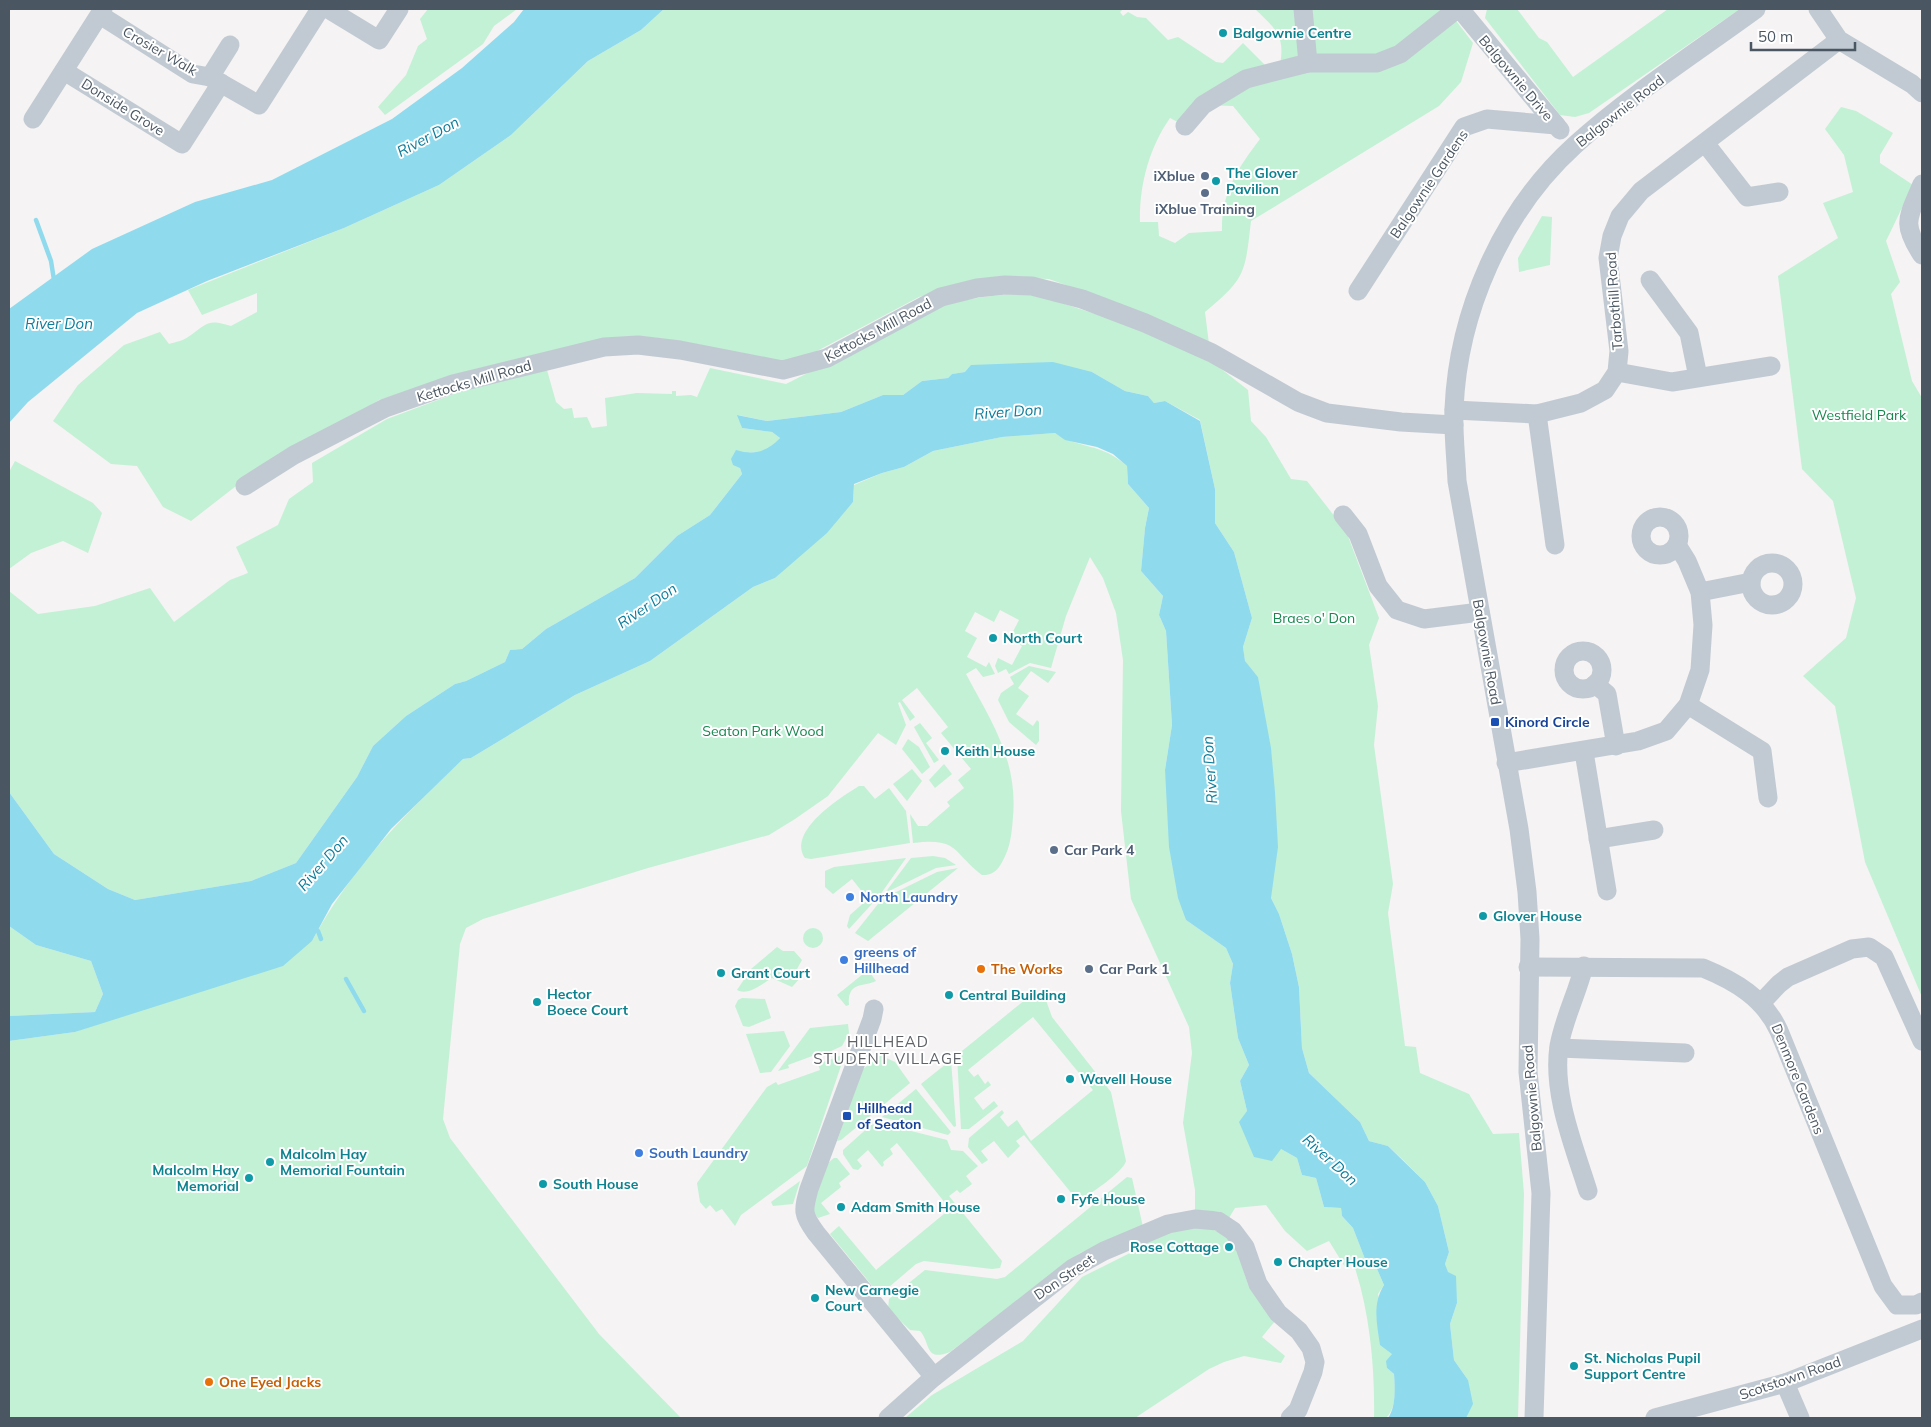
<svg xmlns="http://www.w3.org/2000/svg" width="1931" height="1427" viewBox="0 0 1931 1427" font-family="Mulish,sans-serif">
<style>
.green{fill:#c3f1d5;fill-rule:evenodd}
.water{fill:#90daee}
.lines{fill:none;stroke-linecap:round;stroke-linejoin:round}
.stream{stroke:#90daee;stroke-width:4.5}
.minor{stroke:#c1cad2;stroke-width:19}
.culture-dot{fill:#0f9aa8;stroke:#fff;stroke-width:2}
.service-dot{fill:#5c6f8a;stroke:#fff;stroke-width:2}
.transit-dot{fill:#1a4fb4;stroke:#fff;stroke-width:2}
.shop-dot{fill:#3f7fe0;stroke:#fff;stroke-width:2}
.food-dot{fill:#e8710a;stroke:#fff;stroke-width:2}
.labels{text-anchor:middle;stroke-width:4;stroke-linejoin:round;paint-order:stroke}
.culture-label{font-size:14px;font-weight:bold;fill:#0d838f;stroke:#fff;text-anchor:start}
.street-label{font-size:14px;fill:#4a5661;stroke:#fff}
.service-label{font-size:14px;font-weight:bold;fill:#4e5e75;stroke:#fff;text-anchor:start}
.park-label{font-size:14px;fill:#17864f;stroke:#fff}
.transit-label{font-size:14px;font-weight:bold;fill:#164399;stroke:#fff;text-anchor:start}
.shop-label{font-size:14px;font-weight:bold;fill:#366cbe;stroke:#fff;text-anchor:start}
.food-label{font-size:14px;font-weight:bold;fill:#c56008;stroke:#fff;text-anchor:start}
.water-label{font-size:15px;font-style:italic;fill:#0c7c9b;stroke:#fff}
.neighbourhood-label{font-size:15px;letter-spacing:1px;fill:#5f6368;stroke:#fff}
</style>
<rect width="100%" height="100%" fill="#f5f3f3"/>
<g class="green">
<polygon points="428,9 517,9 494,26 483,44 385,115 378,107 406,75 418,46 427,39 420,19"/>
<path d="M664,9H1123L1120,12L1123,16L1128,12L1137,17L1146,18L1168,40L1178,37L1216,62L1223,63L1243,43L1272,72L1279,70C1286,37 1278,31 1255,9H1447L1473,43L1461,82L1439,106L1251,221C1245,273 1246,278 1205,312L1209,344L1132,309L1049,279L993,277L919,297L785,368L682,343L618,337L476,369L379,400L313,442L263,465L191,521L163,507L137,466L111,464L53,421L78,385L124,345L160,332L169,344C175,342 183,341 188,337C207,324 207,318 231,326L257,312V293L202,315L188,290L344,228L439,185L511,135L588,61L641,30ZM1204,105L1233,106L1260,139C1238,168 1221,193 1222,231L1189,233L1175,243L1159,236L1158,222H1140C1139,186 1149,148 1170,118L1185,126Z"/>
<polygon points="1487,9 1517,9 1539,38 1547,42 1573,77 1668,9 1740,9 1589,113 1575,117 1560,115 1485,18"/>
<polygon points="1841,107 1856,111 1893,133 1880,155 1880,163 1913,185 1886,241 1900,282 1891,294 1912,381 1922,398 1922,997 1865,862 1835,706 1803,676 1846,638 1856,598 1833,501 1802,469 1778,276 1838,238 1823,203 1853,192 1844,155 1825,129"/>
<polygon points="1542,216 1552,217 1550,265 1519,272 1518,258"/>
<polygon points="1020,293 1046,298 1117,321 1211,361 1248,390 1251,421 1266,437 1291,479 1307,481 1346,531 1379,618 1369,645 1378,706 1374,745 1393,884 1388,913 1405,1046 1416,1047 1420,1073 1469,1094 1493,1134 1519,1133 1524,1194 1518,1418 1466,1418 1468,1380 1454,1360 1450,1324 1457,1303 1445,1264 1449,1252 1438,1206 1425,1182 1402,1159 1388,1146 1369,1141 1360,1122 1309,1073 1302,1048 1299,987 1292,954 1279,914 1271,898 1258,677 1245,662 1243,647 1252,618 1234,552 1215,523 1215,489 1200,420 1165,401 1154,403 1148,396 1125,391 1092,372 965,372 952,374 948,378 922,381 903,395 883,395 841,412 767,421 738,415 742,428 772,432 780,438 766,451 746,453 740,468 742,474 710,515 677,536 635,578 546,629 522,649 510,650 505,662 466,681 455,684 406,716 373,746 357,777 296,863 251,881 135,900 108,889 54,854 9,792 9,591 38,614 95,606 150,588 174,622 230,580 248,573 236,547 278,525 289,499 313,482 312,463 387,419 462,391 547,370 556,402 564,409 572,408 574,418 587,417 592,428 607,426 605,398 637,393 672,394 672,391 676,391 676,396 691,395 697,397 710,368 786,384 944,304 983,297"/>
<path d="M1055,433C1081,450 1100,442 1127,466L1128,484L1149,508L1145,528L1141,571L1163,596L1159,615L1166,631L1172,725L1165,770L1186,920L1226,948L1233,964L1230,983L1238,1038L1249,1065L1240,1081L1247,1111L1281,1149L1297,1158L1302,1175L1316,1178L1324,1207L1341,1208L1342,1216L1353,1228L1365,1259L1374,1262L1384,1285L1378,1294L1392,1354L1387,1368L1394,1374C1395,1388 1397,1408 1386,1418H1374C1375,1368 1370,1313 1354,1265L1345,1267L1329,1241L1307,1251L1285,1231L1266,1205L1235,1208L1229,1218L1219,1211H1195V1190L1183,1123L1192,1053L1189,1027L1131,899L1121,811L1123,660L1116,613L1103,578L1090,557L1066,616L1051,668L1030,663L1009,674L1006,669L998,673L995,666L998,658L1012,665L1022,646L1009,639L1019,620L1000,610L994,622L975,612L965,631L977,638L967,657L986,667L989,662L995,674L983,677L976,668L966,674C991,721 1018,760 1013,817C1012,829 1011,843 1006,854C1001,865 996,876 982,875C952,852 959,837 913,843L910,814L918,826H927L950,806L947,802L964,788L958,780L971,769L941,733L948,727L917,688L902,700L915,717L910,721L900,702L898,703L906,725L896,745L878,733L828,796L795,819L769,835L648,868L483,919L466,928L460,944L443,1119L450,1138L599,1334L681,1418H9V1041L75,1032L312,941C353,866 402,817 463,759L471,758L575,695L650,661L753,587L775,578L853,502L854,485L882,473L904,467L933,451L1002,437Z"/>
<polygon points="15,461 93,503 102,513 88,553 63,541 31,553 9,569 9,472"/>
<polygon points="1029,666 1056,672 1048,683 1031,671 1018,688 1029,696 1016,714 1033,726 1037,720 1039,722 1039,741 1036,745 1009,722 998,700 1001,693 1014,684 1010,677"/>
<polygon points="920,723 932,738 926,743 939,760 934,763 914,727"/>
<polygon points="908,739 919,747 930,767 922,774 902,749"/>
<polygon points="944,764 952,774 935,788 929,780"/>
<polygon points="912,769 922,781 907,801 893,784"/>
<path d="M859,786H864L875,799L889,788L906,811L910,843L811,859L805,858C787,831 840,798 859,786Z"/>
<polygon points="933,856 945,858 956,865 936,868 885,893 911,858"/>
<polygon points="906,858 880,895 849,929 847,926 850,915 868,899 852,879 833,894 825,887 825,871 834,867"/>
<polygon points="958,868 868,941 855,933 882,899 937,872"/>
<polygon points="9,926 36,945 91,961 103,994 95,1012 9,1016"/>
<circle cx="813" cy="938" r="10"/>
<path d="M777,947L783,951H794L802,960L797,969L802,976L792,987L772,978C762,984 748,996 737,990L751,969Z"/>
<path d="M868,970L876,981C864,987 847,981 849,1005L846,1006L837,995Z"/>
<path d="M1036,991L1043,992L1052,1017L1111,1092L1126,1161C1124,1171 1088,1197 1077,1200L1024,1135L1016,1141L1020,1146L1008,1158L994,1141L981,1151L988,1160L982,1164L968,1147L969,1138L1002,1110L1004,1113L1000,1117L1008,1127L1017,1120L1031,1141L1093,1090L1033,1017L968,1070L974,1077L978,1074L985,1084L988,1081L991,1085L974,1098L983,1110L994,1101L998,1106L969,1129H961L957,1055Z"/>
<polygon points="742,998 765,999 771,1018 749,1027 743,1026 735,1006 738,1000"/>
<polygon points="848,1024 849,1033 842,1046 816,1058 815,1055 788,1065 789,1068 778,1071 810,1028"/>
<polygon points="784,1031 790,1046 771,1072 760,1073 746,1034"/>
<polygon points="845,1054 807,1166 741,1215 735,1226 722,1209 716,1212 710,1205 706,1209 700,1202 697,1183 767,1087 776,1082 778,1085 820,1070 818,1064"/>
<polygon points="880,1055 895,1062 910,1083 841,1140 837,1141 862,1070"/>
<polygon points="951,1060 956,1126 954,1127 921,1084"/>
<polygon points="916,1089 951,1132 948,1135 882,1117"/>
<polygon points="879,1123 947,1140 951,1150 963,1151 978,1166 966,1176 972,1184 960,1193 957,1190 949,1196 1002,1261 1000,1268 992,1269 924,1261 916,1264 882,1293 878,1293 874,1288 830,1234 839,1226 876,1270 950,1209 897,1143 890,1149 893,1154 883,1162 884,1165 882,1167 868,1150 857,1160 862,1166 858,1170 853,1169 843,1154 843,1150 871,1125"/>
<polygon points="834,1158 837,1158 850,1174 839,1183 841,1187 821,1203 830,1214 818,1218 813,1212 812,1207 828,1163"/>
<path d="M1127,1177L1132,1178L1143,1227L1080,1253L950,1352C924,1362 931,1343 920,1331L910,1330L888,1309L889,1299L925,1270L997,1279L1005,1277Z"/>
<polygon points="800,1181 793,1204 773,1206 771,1202"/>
<polygon points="1197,1227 1214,1230 1229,1237 1236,1247 1248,1284 1276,1320 1262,1337 1285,1356 1281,1363 1244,1356 1224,1362 1209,1369 1135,1418 905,1418 932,1395 1023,1341 1082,1277 1132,1252 1144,1240 1169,1230"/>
</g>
<g class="water">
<polygon points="524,9 664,9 641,30 588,61 511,135 439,185 344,228 207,281 137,313 28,402 9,423 9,309 92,249 195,202 272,180 392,119 462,68 514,22"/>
<path d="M1053,362L1092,372L1125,391L1148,396L1154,403L1165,401L1200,421L1215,489V523L1234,552L1252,618L1243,647L1245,661L1258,677L1271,748L1275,792L1278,847L1271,898L1279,914L1292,954L1299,987L1302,1048L1309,1073L1360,1122L1369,1141L1388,1146L1425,1182L1438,1206L1449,1252L1445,1264L1448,1272L1456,1276L1457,1303L1450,1324L1454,1360L1468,1380L1473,1404L1466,1418H1388C1396,1407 1395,1388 1394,1374L1387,1368L1386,1361L1392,1354L1380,1345C1377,1324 1372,1304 1384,1285L1374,1262L1365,1259L1353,1228L1342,1216L1341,1208L1324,1207L1316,1178L1302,1175L1297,1158L1281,1149L1272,1161L1254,1157L1239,1122L1247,1111L1240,1081L1249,1065L1238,1038L1230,983L1233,964L1226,948L1186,920L1178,898L1169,847L1165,770L1172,725L1166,631L1159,615L1163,596L1141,571L1145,528L1149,508L1128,484L1127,466L1113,454L1097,447L1065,440L1055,433L1002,437L933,451L904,467L882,473L854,484L853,502L827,533L775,578L753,587L650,661L575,695L471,758L463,759L391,829L332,904L312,941L283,966L75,1032L9,1041V1016L95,1012L103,994L91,961L36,945L9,926V792L54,854L108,889L135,900L251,881L296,863L357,777L373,746L406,716L455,684L466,681L505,662L510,650L522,649L546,629L635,578L677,536L710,515L742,474L740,468L733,465L731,459L736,450C755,456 767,451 780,438L772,432L742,428L737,415L767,421L841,412L883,395H903L922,381L948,378L952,374L965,372L971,365Z"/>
</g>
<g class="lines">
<g class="stream">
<polyline points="36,220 51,261 54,280"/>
<polyline points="318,931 321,939"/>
<polyline points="346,979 364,1011"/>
</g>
<g class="minor">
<polyline points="328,9 379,40 399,9"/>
<polyline points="1303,9 1308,63"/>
<polyline points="1460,9 1560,130"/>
<polyline points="1818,9 1839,40 1912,84 1922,93"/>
<polyline points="100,15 193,74 210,77 259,105 320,9"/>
<polyline points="64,71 182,144 221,83"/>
<polyline points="210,77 230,45"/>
<polyline points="33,119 103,9"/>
<polyline points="1185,126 1203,105 1246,79 1308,63 1377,63 1400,54 1457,9"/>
<polyline points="1705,143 1747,197 1779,192"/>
<path d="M1922,184C1908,218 1901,223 1922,255"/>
<polyline points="1650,280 1689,333 1698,377"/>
<polyline points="1358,291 1464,127 1487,119 1556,125"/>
<polyline points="1617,372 1672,382 1771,366"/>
<polyline points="1454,410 1537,414 1581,403 1605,390 1617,372 1619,351 1608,258 1612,236 1620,216 1641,191 1839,40"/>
<polyline points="1537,414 1555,545"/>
<polyline points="245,486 294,455 385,408 453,384 604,347 638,345 680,350 783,370 827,358 941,297 977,288 1005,285 1032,286 1082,299 1145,323 1212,353 1298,402 1327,413 1401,422 1454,425"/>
<polyline points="1343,515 1358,534 1378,586 1397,610 1424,619 1480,612"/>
<circle cx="1660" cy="536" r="19"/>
<circle cx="1772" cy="584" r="21"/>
<polyline points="1700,592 1751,582"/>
<circle cx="1583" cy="670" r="19"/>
<polyline points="1595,684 1607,694 1616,746"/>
<polyline points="1688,705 1762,751 1768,798"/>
<polyline points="1584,752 1607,891"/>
<polyline points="1506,763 1638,741 1666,731 1688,705 1700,670 1703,625 1700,592 1687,561 1677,545"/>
<polyline points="1598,839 1654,830"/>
<path d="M1584,966C1577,994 1564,1018 1559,1046C1552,1094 1574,1146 1588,1191"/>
<path d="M1528,967L1703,968C1735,981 1764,998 1779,1031L1883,1286L1897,1305H1916L1922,1302"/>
<polyline points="1761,1003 1779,984 1788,977 1852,949 1869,947 1884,957 1922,1041"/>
<path d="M874,1009L872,1019L809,1189C803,1211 802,1214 816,1233L934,1377"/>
<polyline points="1559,1048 1685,1053"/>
<polyline points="1785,1383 1800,1418"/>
<polyline points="888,1418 934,1377 1073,1268 1104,1251 1168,1224 1195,1219 1218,1221 1233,1231 1245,1247 1258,1284 1278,1313 1299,1331 1311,1348 1315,1362 1313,1372 1298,1410 1290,1418"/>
<path d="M1534,1418L1541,1193L1528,1072L1530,939L1527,892L1519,829L1457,481C1456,457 1453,433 1454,409C1458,312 1502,211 1575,145C1629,96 1697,52 1756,9"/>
<polyline points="1655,1418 1785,1383 1922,1329"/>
</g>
</g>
<g class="culture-dot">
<circle cx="1223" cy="33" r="5"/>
<circle cx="1216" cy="181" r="5"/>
<circle cx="993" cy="638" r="5"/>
<circle cx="945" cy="751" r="5"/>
<circle cx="1483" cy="916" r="5"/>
<circle cx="721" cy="973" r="5"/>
<circle cx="949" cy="995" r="5"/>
<circle cx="537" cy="1002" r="5"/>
<circle cx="1070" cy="1079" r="5"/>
<circle cx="270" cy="1162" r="5"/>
<circle cx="249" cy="1178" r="5"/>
<circle cx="543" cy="1184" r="5"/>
<circle cx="1061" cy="1199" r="5"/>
<circle cx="841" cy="1207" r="5"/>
<circle cx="1229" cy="1247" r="5"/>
<circle cx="1278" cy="1262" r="5"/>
<circle cx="815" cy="1298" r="5"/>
<circle cx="1574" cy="1366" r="5"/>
</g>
<g class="service-dot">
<circle cx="1205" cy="176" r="5"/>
<circle cx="1205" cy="193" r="5"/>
<circle cx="1054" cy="850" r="5"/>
<circle cx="1089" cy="969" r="5"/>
</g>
<g class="transit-dot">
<rect x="1490" y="717" width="10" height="10" rx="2.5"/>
<rect x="842" y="1111" width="10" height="10" rx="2.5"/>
</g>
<g class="shop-dot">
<circle cx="850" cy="897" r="5"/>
<circle cx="844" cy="960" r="5"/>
<circle cx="639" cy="1153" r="5"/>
</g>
<g class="food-dot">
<circle cx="981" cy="969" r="5"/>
<circle cx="209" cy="1382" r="5"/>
</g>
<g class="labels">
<g class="culture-label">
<text x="1233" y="38">Balgownie Centre</text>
<text x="1226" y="178">The Glover<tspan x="1226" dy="16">Pavilion</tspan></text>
<text x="1003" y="643">North Court</text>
<text x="955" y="756">Keith House</text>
<text x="1493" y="921">Glover House</text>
<text x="731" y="978">Grant Court</text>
<text x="547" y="999">Hector<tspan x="547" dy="16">Boece Court</tspan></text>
<text x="959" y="1000">Central Building</text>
<text x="1080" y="1084">Wavell House</text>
<text x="280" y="1159">Malcolm Hay<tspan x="280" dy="16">Memorial Fountain</tspan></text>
<text x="239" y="1175" text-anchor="end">Malcolm Hay<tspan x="239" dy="16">Memorial</tspan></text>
<text x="553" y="1189">South House</text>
<text x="1071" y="1204">Fyfe House</text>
<text x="851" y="1212">Adam Smith House</text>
<text x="1219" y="1252" text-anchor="end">Rose Cottage</text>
<text x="1288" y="1267">Chapter House</text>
<text x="825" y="1295">New Carnegie<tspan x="825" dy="16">Court</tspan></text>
<text x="1584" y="1363">St. Nicholas Pupil<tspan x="1584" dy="16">Support Centre</tspan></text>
</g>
<g class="street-label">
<text transform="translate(160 51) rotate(30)" y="5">Crosier Walk</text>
<text transform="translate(1516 78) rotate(50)" y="5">Balgownie Drive</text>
<text transform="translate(123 107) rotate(32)" y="5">Donside Grove</text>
<text transform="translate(1620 111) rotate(-38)" y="5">Balgownie Road</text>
<text transform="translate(1429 184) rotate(-56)" y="5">Balgownie Gardens</text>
<text transform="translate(1614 301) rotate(-94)" y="5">Tarbothill Road</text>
<text transform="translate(878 330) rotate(-28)" y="5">Kettocks Mill Road</text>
<text transform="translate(474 381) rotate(-16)" y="5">Kettocks Mill Road</text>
<text transform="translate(1487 652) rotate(80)" y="5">Balgownie Road</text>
<text transform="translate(1798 1079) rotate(68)" y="5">Denmore Gardens</text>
<text transform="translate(1532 1098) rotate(-95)" y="5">Balgownie Road</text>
<text transform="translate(1064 1277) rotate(-34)" y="5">Don Street</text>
<text transform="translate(1790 1378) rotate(-19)" y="5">Scotstown Road</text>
</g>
<g class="service-label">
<text x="1195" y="181" text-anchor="end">iXblue</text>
<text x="1205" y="214" text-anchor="middle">iXblue Training</text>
<text x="1064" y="855">Car Park 4</text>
<text x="1099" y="974">Car Park 1</text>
</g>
<g class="park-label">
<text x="1859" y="420">Westfield Park</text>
<text x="1314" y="623">Braes o' Don</text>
<text x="763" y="736">Seaton Park Wood</text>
</g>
<g class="transit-label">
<text x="1505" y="727">Kinord Circle</text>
<text x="857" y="1113">Hillhead<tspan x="857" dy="16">of Seaton</tspan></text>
</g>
<g class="shop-label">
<text x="860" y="902">North Laundry</text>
<text x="854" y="957">greens of<tspan x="854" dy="16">Hillhead</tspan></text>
<text x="649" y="1158">South Laundry</text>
</g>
<g class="food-label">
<text x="991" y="974">The Works</text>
<text x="219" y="1387">One Eyed Jacks</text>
</g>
<g class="water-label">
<text transform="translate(428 137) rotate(-28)" y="5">River Don</text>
<text x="59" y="329">River Don</text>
<text transform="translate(1008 412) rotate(-4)" y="5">River Don</text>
<text transform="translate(647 606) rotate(-34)" y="5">River Don</text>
<text transform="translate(1210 770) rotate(-94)" y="5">River Don</text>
<text transform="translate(323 863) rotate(-49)" y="5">River Don</text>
<text transform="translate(1330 1160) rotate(42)" y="5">River Don</text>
</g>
<g class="neighbourhood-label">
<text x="888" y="1047">HILLHEAD<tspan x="888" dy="17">STUDENT VILLAGE</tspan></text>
</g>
</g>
<rect width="1931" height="1427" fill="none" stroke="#4a5661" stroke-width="20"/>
<path d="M1751 42v8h104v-8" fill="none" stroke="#4a5661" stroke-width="2.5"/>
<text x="1758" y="42" font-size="15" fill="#4a5661" stroke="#ffffff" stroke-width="4" paint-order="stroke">50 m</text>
</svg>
